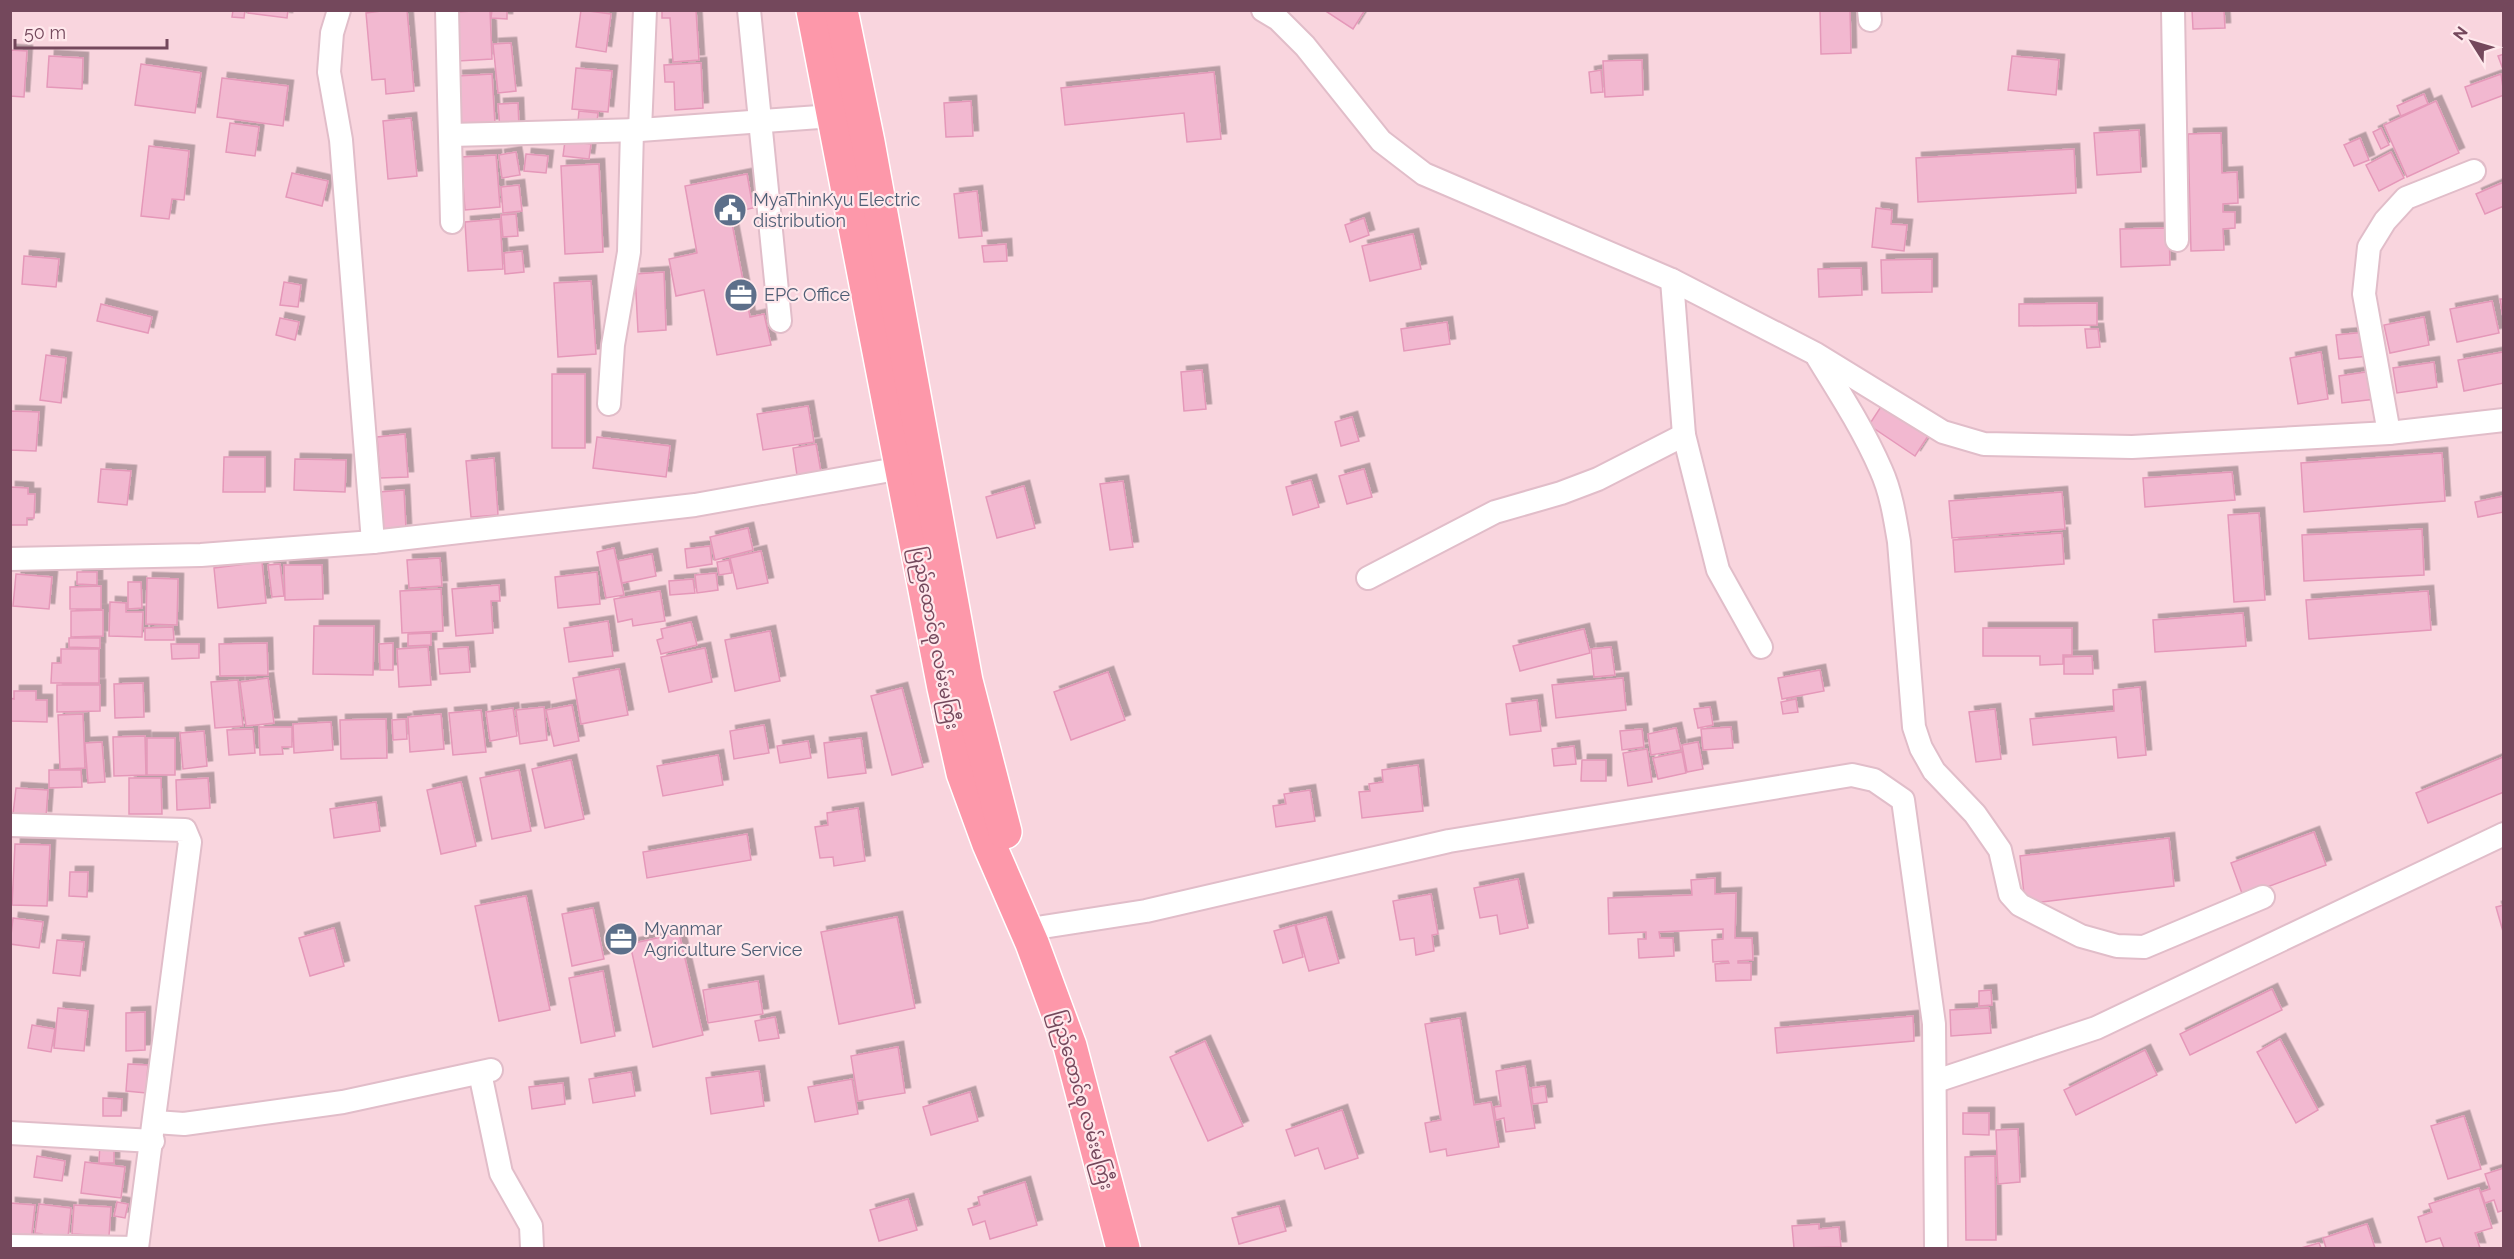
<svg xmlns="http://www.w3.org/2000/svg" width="2514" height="1259" viewBox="0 0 2514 1259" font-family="Raleway,'Noto Sans Myanmar',sans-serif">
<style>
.residential{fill:#f9d5de}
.building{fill:#f2b8d0;stroke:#e598b9;stroke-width:1.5;filter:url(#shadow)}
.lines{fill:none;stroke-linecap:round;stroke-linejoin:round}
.minor-casing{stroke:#e1bdc9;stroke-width:26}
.primary-casing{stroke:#fff;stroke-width:36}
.minor{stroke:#fff;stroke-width:22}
.primary{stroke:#fd98aa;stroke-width:33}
.labels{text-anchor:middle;stroke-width:4.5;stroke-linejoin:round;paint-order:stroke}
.service-label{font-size:18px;fill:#4e5e75;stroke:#ffe8ec;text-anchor:start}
.street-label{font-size:18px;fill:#74485c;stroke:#ffe8ec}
</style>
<defs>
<filter id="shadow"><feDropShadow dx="5.5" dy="-5.5" stdDeviation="0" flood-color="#0004"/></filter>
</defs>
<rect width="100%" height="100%" fill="#fde1e6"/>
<rect class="residential" x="11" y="11" width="2492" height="1237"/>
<g class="building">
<polygon points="233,10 245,10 244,18 232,17"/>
<polygon points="248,10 288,10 287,18 248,13"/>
<polygon points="389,10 407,10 414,91 386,94 385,79 372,80 366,13"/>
<polygon points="490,10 492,59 458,61 456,12"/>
<polygon points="492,10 507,10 507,19 491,18"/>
<polygon points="581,10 611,14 606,52 576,47"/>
<polygon points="662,10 696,10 699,60 673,62 670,18 662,18"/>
<polygon points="1324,10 1365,10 1353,29"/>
<polygon points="1820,10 1850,10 1851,53 1821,54"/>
<polygon points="2192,10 2224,10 2225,28 2193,29"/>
<polygon points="511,43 516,91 498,93 493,44"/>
<polygon points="10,50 27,51 24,97 10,96"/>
<polygon points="2504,54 2504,72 2498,56"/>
<polygon points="49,56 83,58 82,89 47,87"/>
<polygon points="2012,56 2059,60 2056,95 2008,90"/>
<polygon points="1642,60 1643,95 1605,97 1603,61"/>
<polygon points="701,63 703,108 675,110 674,82 665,82 664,65"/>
<polygon points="141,64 201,73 195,113 135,105"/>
<polygon points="576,68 612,71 608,112 572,109"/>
<polygon points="1601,70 1603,92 1591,93 1589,72"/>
<polygon points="1214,72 1221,139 1187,142 1184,113 1065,125 1061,88"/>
<polygon points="492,74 495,124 460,127 457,76"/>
<polygon points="2501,74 2504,95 2472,107 2465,87"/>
<polygon points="222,78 288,86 283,126 217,117"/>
<polygon points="2424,94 2428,104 2401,116 2397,106"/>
<polygon points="971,101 973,136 946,137 944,103"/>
<polygon points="2436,101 2459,153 2407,177 2384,125"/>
<polygon points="518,103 519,128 500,129 498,104"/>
<polygon points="579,111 598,113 597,122 578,121"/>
<polygon points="411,118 417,176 388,179 383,121"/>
<polygon points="230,123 259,127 255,156 226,152"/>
<polygon points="2381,128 2389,145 2381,149 2373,132"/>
<polygon points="2139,130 2141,172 2097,175 2094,133"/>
<polygon points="2221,133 2222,173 2237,172 2238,203 2223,204 2223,212 2235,212 2235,228 2223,229 2224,250 2191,251 2188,134"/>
<polygon points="2360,138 2369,160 2354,166 2344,145"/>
<polygon points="565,141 591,144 589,159 563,156"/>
<polygon points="149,146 189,151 184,200 172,199 169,219 141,216"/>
<polygon points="2074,149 2076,193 1918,202 1916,158"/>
<polygon points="516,152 520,175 502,178 499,155"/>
<polygon points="2391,152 2404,178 2379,191 2366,165"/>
<polygon points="526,154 548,156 546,173 524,171"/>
<polygon points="496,155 500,207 465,210 461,157"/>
<polygon points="599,164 603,252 565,254 561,166"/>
<polygon points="292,173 328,181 322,206 286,197"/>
<polygon points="747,174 753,208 730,213 750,317 764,314 771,345 717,355 704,290 676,296 669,259 697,253 685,186"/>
<polygon points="2504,182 2504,206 2485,214 2476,194"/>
<polygon points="519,185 522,211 503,213 501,187"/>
<polygon points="977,191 982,236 959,238 954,194"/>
<polygon points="1876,208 1892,210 1891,224 1907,225 1904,251 1872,247"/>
<polygon points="516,214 518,236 503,237 501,215"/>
<polygon points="1364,218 1369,235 1350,242 1345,225"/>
<polygon points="500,219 503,269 468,271 465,222"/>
<polygon points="2169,228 2170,265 2121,267 2120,229"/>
<polygon points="1413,234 1421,269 1370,281 1362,246"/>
<polygon points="1006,244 1007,261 984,262 982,246"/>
<polygon points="522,251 524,272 505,274 504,253"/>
<polygon points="24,256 59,259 56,287 22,284"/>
<polygon points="1932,259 1932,292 1882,293 1881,260"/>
<polygon points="1861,268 1862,295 1819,297 1818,269"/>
<polygon points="664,272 666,330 638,332 635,274"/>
<polygon points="591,281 596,354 558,357 554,283"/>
<polygon points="284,282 301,285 298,307 280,305"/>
<polygon points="2500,299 2504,299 2504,323"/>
<polygon points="2492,301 2499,333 2457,342 2450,309"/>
<polygon points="2097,303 2097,325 2019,326 2019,304"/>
<polygon points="101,304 152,317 148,333 97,321"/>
<polygon points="2424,317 2429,345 2390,353 2384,325"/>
<polygon points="280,318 299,322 295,340 276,335"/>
<polygon points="1447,322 1450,344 1404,351 1401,329"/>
<polygon points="2085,329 2098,329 2100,347 2087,348"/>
<polygon points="2366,332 2369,356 2339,359 2336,335"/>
<polygon points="2321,352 2328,399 2298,404 2290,358"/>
<polygon points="2503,352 2504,383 2464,391 2458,360"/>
<polygon points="46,355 66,358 61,403 40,400"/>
<polygon points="2434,362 2437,387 2397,393 2393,368"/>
<polygon points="1202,370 1206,409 1184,411 1181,372"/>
<polygon points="2372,371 2376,399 2342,403 2339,376"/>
<rect x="552" y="374" width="33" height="74"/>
<polygon points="1884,402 1930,433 1915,456 1869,425"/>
<polygon points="808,406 814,442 763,450 757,414"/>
<polygon points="10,411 39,412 36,451 10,450"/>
<polygon points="1352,417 1359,441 1341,446 1335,422"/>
<polygon points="405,434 408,477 380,478 377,437"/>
<polygon points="597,437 670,446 666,477 593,468"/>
<polygon points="816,444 822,478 798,482 793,448"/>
<polygon points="2442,453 2445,501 2304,512 2301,463"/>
<polygon points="224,457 265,457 265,492 223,492"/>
<polygon points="494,458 498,515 471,517 466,461"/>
<polygon points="295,459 346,460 345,492 294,490"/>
<polygon points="101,469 131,471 127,505 98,502"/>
<polygon points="1364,469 1372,497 1347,504 1339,476"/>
<polygon points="2232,472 2235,500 2145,507 2143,478"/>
<polygon points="1311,480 1319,507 1293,515 1286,487"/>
<polygon points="1123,481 1133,547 1110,550 1100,484"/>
<polygon points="1024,486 1035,528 997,538 986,497"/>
<polygon points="10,487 28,488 28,494 35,494 34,518 27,518 27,525 10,525"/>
<polygon points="404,490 406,529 381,531 379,492"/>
<polygon points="2062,492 2065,529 1952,538 1949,501"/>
<polygon points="2504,496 2504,512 2478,517 2475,502"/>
<polygon points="2259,513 2265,600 2234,602 2228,515"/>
<polygon points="748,528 753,550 715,560 710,537"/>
<polygon points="2422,529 2424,575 2304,581 2302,535"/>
<polygon points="2062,533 2064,564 1955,572 1953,540"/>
<polygon points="710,546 712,564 687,568 685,549"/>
<polygon points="614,548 624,595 606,598 597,552"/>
<polygon points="761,551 768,583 737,589 730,558"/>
<polygon points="652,554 656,576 622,583 618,561"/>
<polygon points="440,558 442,586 409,588 407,560"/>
<polygon points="729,560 732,573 719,575 717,562"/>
<polygon points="262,562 266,603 218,608 214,568"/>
<polygon points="280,564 284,596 272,597 268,565"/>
<polygon points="284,565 322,565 323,599 285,600"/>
<polygon points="77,572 97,572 97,585 77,584"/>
<polygon points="597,572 600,604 558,608 555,577"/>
<polygon points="716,573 718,590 697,593 695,575"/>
<polygon points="16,574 52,577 49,609 13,606"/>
<polygon points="147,578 178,579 177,625 146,624"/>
<polygon points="693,579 695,593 670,595 669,581"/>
<polygon points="128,582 141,582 142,608 128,609"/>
<polygon points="499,585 500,601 491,601 493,633 456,636 452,589"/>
<polygon points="101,586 101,609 70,609 70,587"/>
<polygon points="441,589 443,631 402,633 400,591"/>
<polygon points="660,591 665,621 633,626 632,619 618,622 614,599"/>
<polygon points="2428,591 2431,630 2309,639 2306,600"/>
<polygon points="110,602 126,603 126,612 143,612 142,637 109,636"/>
<polygon points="103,610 103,636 71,637 71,611"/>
<polygon points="2243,613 2246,646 2155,652 2153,620"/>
<polygon points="608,621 613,656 569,662 564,628"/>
<polygon points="691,622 697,645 661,654 657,640 663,638 661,629"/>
<polygon points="314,626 374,626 373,675 313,674"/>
<polygon points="173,627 174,640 145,640 145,628"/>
<polygon points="1983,628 2072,628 2072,655 2063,655 2063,664 2040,665 2040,656 1983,656"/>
<polygon points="1584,629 1590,653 1520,671 1513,646"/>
<polygon points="770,631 780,681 735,691 725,640"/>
<polygon points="431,633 431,645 408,646 408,634"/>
<polygon points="69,638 100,638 100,648 69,647"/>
<polygon points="267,643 268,675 220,676 219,644"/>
<polygon points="393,643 393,670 380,670 379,644"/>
<polygon points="171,644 199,644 199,658 172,659"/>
<polygon points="428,647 431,685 399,687 397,649"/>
<polygon points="468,647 470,672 440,674 438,649"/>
<polygon points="1611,647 1615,675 1594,677 1591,649"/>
<polygon points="705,648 712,682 669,692 661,657"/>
<polygon points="61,649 99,649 99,683 51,683 52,663 61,663"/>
<polygon points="2092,656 2093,674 2064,674 2064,657"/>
<polygon points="619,669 628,715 581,724 573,678"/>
<polygon points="1820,670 1824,691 1782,699 1778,678"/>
<polygon points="1108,672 1125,720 1071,740 1054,692"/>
<polygon points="268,678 274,723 246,726 240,682"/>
<polygon points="1623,678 1626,710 1556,718 1552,685"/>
<polygon points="238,680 243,726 215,728 211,682"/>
<polygon points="143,683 144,717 115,718 114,684"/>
<polygon points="57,685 100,685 100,711 57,712"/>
<polygon points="2140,687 2146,755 2118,758 2116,737 2033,745 2030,719 2114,711 2113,690"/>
<polygon points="902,688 923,767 892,775 871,696"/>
<polygon points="14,691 36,691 36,700 47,700 47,722 10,721 10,698 14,699"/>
<polygon points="1796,699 1798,712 1783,714 1781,702"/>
<polygon points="1537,700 1541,731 1510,735 1506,704"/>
<polygon points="572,705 579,741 554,746 546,710"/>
<polygon points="544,707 547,740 520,744 516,710"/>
<polygon points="1710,707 1713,725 1698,728 1694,709"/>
<polygon points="513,708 517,736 490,741 486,712"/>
<polygon points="1995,709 2001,759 1976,762 1969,712"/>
<polygon points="481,710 486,752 453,755 449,713"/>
<polygon points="83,714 85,768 60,769 58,715"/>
<polygon points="441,714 444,749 410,752 408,717"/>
<polygon points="386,719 387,758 341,759 340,720"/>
<polygon points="406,719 407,739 393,740 392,720"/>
<polygon points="331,722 333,750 294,753 293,724"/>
<polygon points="764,725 769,753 734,759 730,731"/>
<polygon points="259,727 292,727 292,747 282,747 283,754 260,755"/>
<polygon points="1731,727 1733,748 1703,750 1701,729"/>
<polygon points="1676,728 1681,750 1651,755 1648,734"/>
<polygon points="253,729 255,753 229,755 227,730"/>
<polygon points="1642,729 1644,747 1622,750 1620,731"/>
<polygon points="204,731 207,766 183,769 180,733"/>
<polygon points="145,736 146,775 114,776 113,737"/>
<rect x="147" y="738" width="28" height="37"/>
<polygon points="861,738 866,773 828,778 824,743"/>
<polygon points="808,741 811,758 780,763 777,746"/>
<polygon points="102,742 105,782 88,783 85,743"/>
<polygon points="1698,742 1703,769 1687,772 1682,745"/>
<polygon points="1574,746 1576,764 1554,766 1552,749"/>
<polygon points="1647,749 1652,782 1628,786 1623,753"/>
<polygon points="1682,752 1686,773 1658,779 1653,758"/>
<polygon points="718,755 723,785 663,796 657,766"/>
<polygon points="2503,757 2504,792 2428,823 2416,793"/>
<polygon points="571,760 584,819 545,828 532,769"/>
<polygon points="1582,760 1606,760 1606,781 1581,781"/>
<polygon points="1418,765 1423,811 1362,818 1359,792 1370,791 1369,784 1383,782 1382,770"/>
<polygon points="49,770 81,770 82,787 49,788"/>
<polygon points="519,770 531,831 492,839 480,778"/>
<polygon points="129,778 161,778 162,814 129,814"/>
<polygon points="208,778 210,808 177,810 176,780"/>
<polygon points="461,782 476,846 441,854 427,790"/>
<polygon points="16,788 48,790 46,817 13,814"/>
<polygon points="1310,790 1315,821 1276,827 1273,806 1286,804 1284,794"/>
<polygon points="376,802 380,831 334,838 330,809"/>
<polygon points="858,808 865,861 834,866 833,857 820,858 815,827 828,825 827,813"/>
<polygon points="2314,832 2326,865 2243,896 2231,863"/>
<polygon points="747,834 751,860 647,878 643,852"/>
<polygon points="2169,838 2174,886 2025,904 2020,856"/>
<polygon points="15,844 50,845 47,906 12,905"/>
<polygon points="70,872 88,872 87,897 69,896"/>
<polygon points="1715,878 1715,894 1736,893 1735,938 1752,938 1753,960 1738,961 1738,963 1751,963 1751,980 1716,981 1715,964 1729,963 1728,961 1713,962 1712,940 1723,939 1723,929 1659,932 1660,938 1673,938 1674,956 1639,958 1638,939 1646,939 1646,932 1609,934 1608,898 1692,895 1691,880"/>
<polygon points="1518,879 1528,928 1500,934 1497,915 1480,918 1474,888"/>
<polygon points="1431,894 1438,934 1432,935 1434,951 1416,955 1414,938 1400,940 1393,901"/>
<polygon points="526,896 550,1010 499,1021 475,906"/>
<polygon points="2504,905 2504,935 2496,907"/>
<polygon points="593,908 604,959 572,966 562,914"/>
<polygon points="897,917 915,1008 839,1024 821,932"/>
<polygon points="1326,917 1339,963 1309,971 1296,925"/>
<polygon points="13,918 43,922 39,948 10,944"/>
<polygon points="1295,925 1303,957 1283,963 1274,931"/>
<polygon points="334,928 344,966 310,976 299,938"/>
<polygon points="679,933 703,1035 653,1047 630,944"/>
<polygon points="57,940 84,942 80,976 53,973"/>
<polygon points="603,971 615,1036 581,1043 569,978"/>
<polygon points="758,981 763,1014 708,1023 703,990"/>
<polygon points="2272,989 2282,1010 2190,1055 2180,1034"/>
<polygon points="1991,990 1992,1005 1979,1006 1979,991"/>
<polygon points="58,1008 88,1011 84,1051 54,1048"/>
<polygon points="1989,1008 1991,1033 1951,1036 1950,1010"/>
<polygon points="145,1012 145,1050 126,1051 126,1013"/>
<polygon points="1913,1016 1914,1041 1777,1053 1775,1028"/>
<polygon points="775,1017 779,1038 759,1041 755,1021"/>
<polygon points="1460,1018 1474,1105 1491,1102 1499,1147 1447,1156 1446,1149 1430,1152 1425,1123 1441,1120 1425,1024"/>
<polygon points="32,1025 55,1029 51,1052 28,1048"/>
<polygon points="2280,1039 2318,1110 2296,1123 2257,1052"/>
<polygon points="1205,1041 1243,1126 1208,1141 1170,1057"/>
<polygon points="898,1047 905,1093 858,1101 851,1056"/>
<polygon points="2145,1050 2157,1075 2076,1115 2064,1090"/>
<polygon points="128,1064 148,1065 146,1093 126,1091"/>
<polygon points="1525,1066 1535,1128 1506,1132 1504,1118 1496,1120 1494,1107 1501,1106 1496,1071"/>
<polygon points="759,1071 764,1106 711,1114 706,1078"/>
<polygon points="631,1072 635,1096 593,1103 589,1079"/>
<polygon points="852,1079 858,1114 815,1122 808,1087"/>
<polygon points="563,1083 565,1104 532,1109 529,1087"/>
<polygon points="1545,1086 1547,1102 1533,1104 1531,1088"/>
<polygon points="970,1092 978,1121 931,1135 923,1107"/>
<polygon points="103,1098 122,1099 121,1116 103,1116"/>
<polygon points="1342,1110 1358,1158 1325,1169 1318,1148 1295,1156 1286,1130"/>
<polygon points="1963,1113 1989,1113 1989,1135 1963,1134"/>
<polygon points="2464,1116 2481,1169 2448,1179 2431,1126"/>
<polygon points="2018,1129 2020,1182 1998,1184 1996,1130"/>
<polygon points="100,1142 114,1143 114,1163 99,1163"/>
<polygon points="37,1156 65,1161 62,1181 34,1177"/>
<polygon points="1995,1156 1996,1240 1966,1240 1965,1157"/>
<polygon points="85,1162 125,1167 121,1198 81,1193"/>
<polygon points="2504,1168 2504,1210 2498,1212 2494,1200 2485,1203 2481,1192 2490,1189 2485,1174"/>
<polygon points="1025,1182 1037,1225 990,1239 985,1221 973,1225 968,1209 980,1205 978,1197"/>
<polygon points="2479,1188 2492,1228 2475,1233 2480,1248 2444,1248 2440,1238 2426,1242 2418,1217 2432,1212 2429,1204"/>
<polygon points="908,1199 917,1230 879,1241 870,1210"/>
<polygon points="117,1202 128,1204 125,1218 114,1216"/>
<polygon points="10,1203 35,1205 31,1242 10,1240"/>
<polygon points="39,1204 71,1208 68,1237 41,1241 42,1234 35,1233"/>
<polygon points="74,1205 111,1207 109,1236 72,1234"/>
<polygon points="1279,1206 1286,1231 1239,1244 1232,1218"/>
<polygon points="1819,1224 1819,1229 1839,1227 1841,1247 1794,1248 1792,1226"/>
<polygon points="2367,1224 2375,1248 2326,1248 2323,1238"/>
<polygon points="2319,1243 2321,1248 2301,1248"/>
</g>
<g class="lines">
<defs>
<g id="minor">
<polyline points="339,10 332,33 329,72 341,140 373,542"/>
<polyline points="447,10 452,222"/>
<polyline points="749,10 780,321"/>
<polyline points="1263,10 1278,19 1305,46 1381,141 1424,174 1672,280 1816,354 1943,432 1984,444 2132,447 2389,433 2504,420"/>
<polyline points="1869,10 1870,20"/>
<polyline points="2173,10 2177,240"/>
<polyline points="640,130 645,10"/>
<polyline points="450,135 640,130 833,116"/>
<polyline points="1672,280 1684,435 1718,570 1761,647"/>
<path d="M1818,358C1841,395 1864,431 1881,470C1891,492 1895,518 1899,542L1914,727L1921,748L1934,771L1975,814L2000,850L2010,894L2020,905L2081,936L2117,946L2144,947L2263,897"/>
<polyline points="609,404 613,345 629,252 632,130"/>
<polyline points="2389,433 2364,294 2369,247 2385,221 2406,198 2474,171"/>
<polyline points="10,559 201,555 373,542 695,505 902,468"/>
<polyline points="1368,578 1495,512 1561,493 1598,479 1684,435"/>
<polyline points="10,825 185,830 190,842 137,1248"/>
<polyline points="1043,927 1146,911 1449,841 1852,775 1874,780 1903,800 1934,1024 1936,1248"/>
<polyline points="480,1073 501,1173 531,1226 532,1248"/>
<polyline points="1936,1081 2096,1028 2504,834"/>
<polyline points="155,1122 184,1124 343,1102 491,1070"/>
<polyline points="10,1133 153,1141"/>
<polyline points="10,1246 137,1248"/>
</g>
<g id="primary">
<polyline points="813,10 944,688 963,773 989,844 1032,943 1070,1046 1123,1248"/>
<polyline points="841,10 868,142 966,681 1005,832"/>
</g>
</defs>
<use href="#minor" class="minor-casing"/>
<use href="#primary" class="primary-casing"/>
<use href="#minor" class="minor"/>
<use href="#primary" class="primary"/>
</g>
<defs>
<symbol id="civic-disc" viewBox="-11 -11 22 22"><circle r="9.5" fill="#5c6f8a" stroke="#ffe8ec"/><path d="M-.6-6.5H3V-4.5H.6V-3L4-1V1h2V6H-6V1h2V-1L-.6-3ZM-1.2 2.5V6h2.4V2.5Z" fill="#fff"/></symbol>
<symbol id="office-disc" viewBox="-11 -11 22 22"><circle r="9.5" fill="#5c6f8a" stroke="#ffe8ec"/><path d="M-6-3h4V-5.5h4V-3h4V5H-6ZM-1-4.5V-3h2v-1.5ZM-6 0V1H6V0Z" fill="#fff"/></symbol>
</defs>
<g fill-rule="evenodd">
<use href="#civic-disc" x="711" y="191" width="38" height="38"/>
<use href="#office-disc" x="722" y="276" width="38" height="38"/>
<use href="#office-disc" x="602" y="920" width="38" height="38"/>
</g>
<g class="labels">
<g class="service-label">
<text x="753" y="206">MyaThinKyu Electric<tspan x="753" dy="21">distribution</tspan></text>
<text x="764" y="301">EPC Office</text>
<text x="644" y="935">Myanmar<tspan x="644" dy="21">Agriculture Service</tspan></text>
</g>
<g class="street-label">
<text transform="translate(935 638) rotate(79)" y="6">ပြည်ထောင်စု လမ်းမကြီး</text>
<text transform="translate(1082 1100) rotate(74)" y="6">ပြည်ထောင်စု လမ်းမကြီး</text>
</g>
</g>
<rect width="2514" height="1259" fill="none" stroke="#74485c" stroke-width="24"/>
<g transform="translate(2472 42) rotate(307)" stroke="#ffe8ec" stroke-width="4.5" paint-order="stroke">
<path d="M0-4.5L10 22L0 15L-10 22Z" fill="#74485c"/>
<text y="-9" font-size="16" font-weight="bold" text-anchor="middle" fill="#74485c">N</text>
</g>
<path d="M15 39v9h152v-9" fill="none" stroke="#74485c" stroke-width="3"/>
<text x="24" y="39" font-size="18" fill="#74485c" stroke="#ffe8ec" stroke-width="4.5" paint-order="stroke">50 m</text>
</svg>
